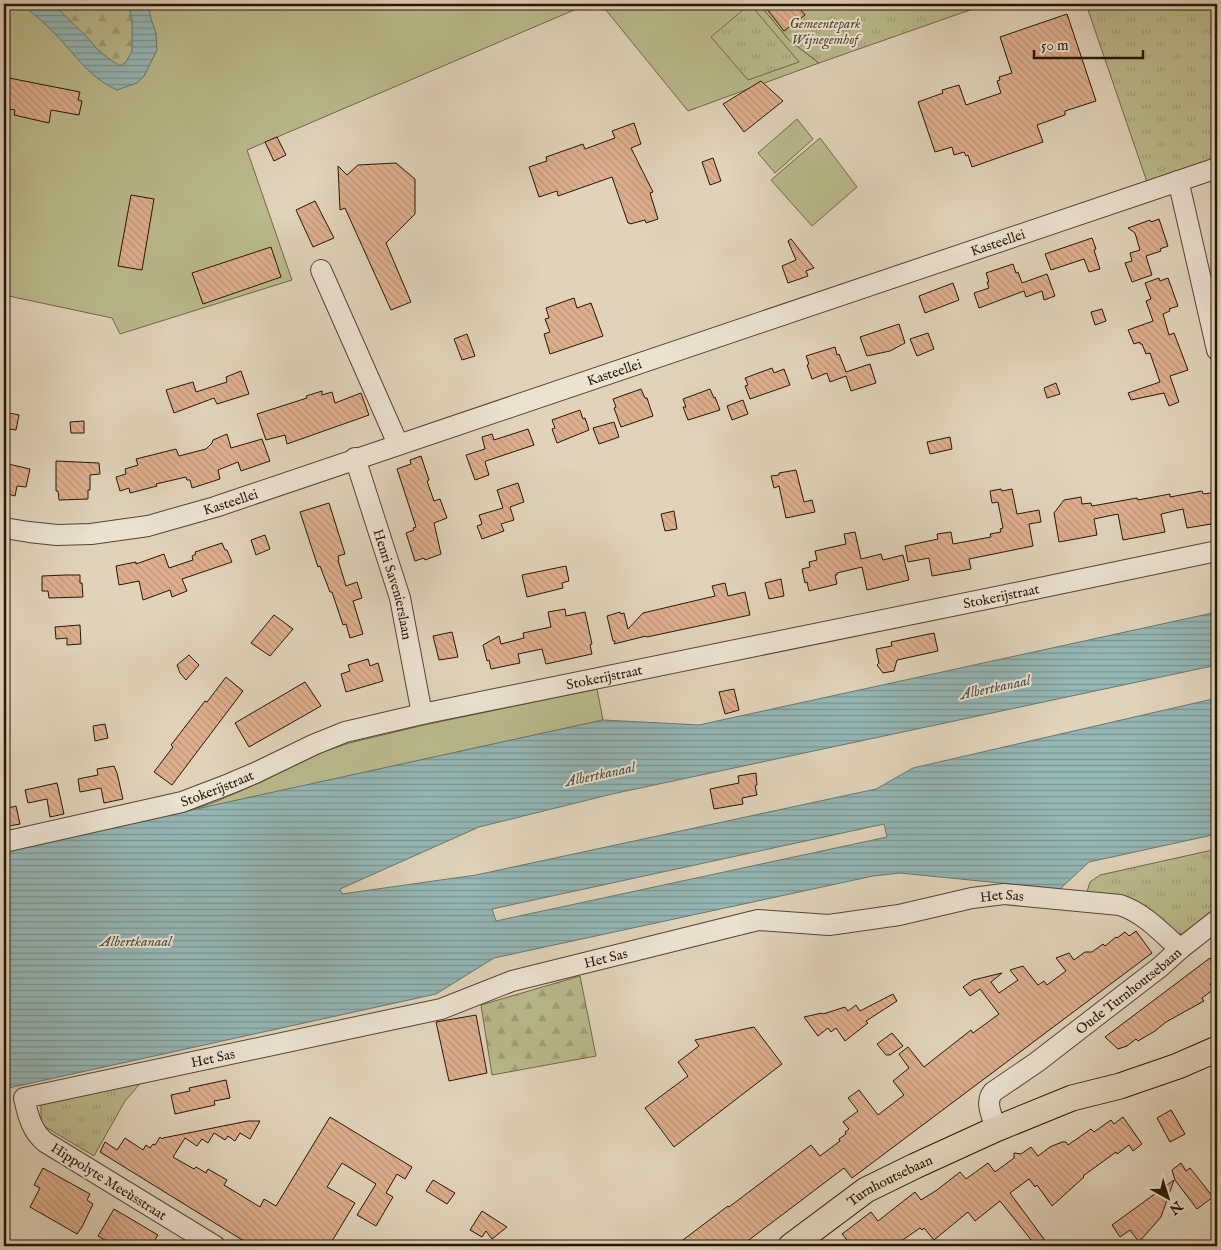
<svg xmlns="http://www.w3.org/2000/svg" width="1221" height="1250" viewBox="0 0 1221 1250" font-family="'IM FELL English',serif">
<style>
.grass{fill:#baba8b;stroke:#716848}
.forest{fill:url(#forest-firs);stroke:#716848}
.park{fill:url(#park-tufts);stroke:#716848}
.water{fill:url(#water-rules);stroke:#69776f;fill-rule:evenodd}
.building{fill:url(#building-back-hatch);stroke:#281605}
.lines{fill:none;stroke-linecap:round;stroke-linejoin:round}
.minor-casing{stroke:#564532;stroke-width:22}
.major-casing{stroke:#281605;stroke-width:27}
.minor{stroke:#ebe2d2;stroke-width:20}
.major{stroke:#e0d3ba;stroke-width:25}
.labels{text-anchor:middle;stroke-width:4;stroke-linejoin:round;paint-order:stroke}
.park-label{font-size:14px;font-style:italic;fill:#54472d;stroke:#ebe2d2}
.street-label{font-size:14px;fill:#281605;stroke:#ebe2d2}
.water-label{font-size:15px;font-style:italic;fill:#4e4e43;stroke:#ebe2d2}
</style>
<defs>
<pattern id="forest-firs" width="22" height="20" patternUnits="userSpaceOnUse" patternTransform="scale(1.25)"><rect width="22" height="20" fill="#baba8b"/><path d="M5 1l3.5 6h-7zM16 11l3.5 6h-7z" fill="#a09f76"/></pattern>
<pattern id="park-tufts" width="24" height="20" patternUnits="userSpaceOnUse" patternTransform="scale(1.25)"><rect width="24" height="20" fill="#baba8b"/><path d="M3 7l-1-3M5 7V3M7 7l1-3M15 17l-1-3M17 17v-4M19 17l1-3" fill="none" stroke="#a09f76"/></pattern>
<pattern id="water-rules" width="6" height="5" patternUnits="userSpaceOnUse" patternTransform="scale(1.25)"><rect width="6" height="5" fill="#95b7b6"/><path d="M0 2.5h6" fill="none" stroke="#7a9492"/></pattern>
<pattern id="building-back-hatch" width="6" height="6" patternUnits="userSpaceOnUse" patternTransform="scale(1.25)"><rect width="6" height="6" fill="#deaf8d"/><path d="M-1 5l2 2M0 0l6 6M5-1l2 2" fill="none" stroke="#be9678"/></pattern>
</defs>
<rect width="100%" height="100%" fill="#e0d3ba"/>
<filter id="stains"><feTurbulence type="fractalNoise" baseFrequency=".004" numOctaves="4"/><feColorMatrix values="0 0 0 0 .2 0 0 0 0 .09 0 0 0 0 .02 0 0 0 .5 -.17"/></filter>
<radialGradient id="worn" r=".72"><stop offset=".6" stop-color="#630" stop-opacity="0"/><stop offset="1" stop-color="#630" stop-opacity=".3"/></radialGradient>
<g class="grass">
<polygon points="4,4 588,4 247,150 292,280 120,334 112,318 4,295"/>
<polygon points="601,4 759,4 789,40 819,63 688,111"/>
<polygon points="797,119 813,139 775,173 758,153"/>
<polygon points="820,138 857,187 812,226 771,180"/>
<polygon points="597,689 603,720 185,812 215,802 259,783 323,752 349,743 424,725"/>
</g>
<g class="forest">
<polygon points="42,4 136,4 143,41 120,75"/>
<polygon points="580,976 596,1056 492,1075 481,1005"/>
</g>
<g class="park">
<polygon points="750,4 799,62 748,80 711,37"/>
<polygon points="759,4 987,4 819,63 789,40"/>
<polygon points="1086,4 1217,4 1217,158 1147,182"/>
<polygon points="1217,849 1217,910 1187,934 1178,934 1167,928 1153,911 1130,899 1086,895 1090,882 1100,875"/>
<polygon points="144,1079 125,1101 94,1156 47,1128 41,1122 41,1105"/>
</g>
<g class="water">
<path d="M20,4H53L87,37L97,49L108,58L120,66L126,62L132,51V22L129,4H148L151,19L156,33L157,50L144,76L137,83L117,90C87,77 70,47 47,26C39,18 29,10 20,4Z"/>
<path d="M1217,612V665L612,794L479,827L340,889L342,894L476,875L876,789L913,768L1217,698V834L1089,862L1060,889L900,873L873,876L494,958L436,994L4,1089V851L603,720L699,725ZM884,824L887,837L496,921L492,909Z"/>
</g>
<g class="building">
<polygon points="763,4 796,4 805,15 784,31"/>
<polygon points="1067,14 1096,101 1065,111 1065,115 1037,125 1043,142 972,167 968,155 966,156 964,152 954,155 952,147 935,152 918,102 943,93 942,90 959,85 966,105 1001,93 997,81 1000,80 999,77 1012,73 1000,37"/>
<polygon points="4,77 80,92 78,100 82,101 79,115 51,110 49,123 14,115 15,110 4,108"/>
<polygon points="761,81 783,101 744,132 723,104"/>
<polygon points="634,123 641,144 631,148 653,192 650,193 658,219 646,223 645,220 630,224 630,223 628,223 612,177 558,196 557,191 539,197 529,167 547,161 546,157 583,144 585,149 615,138 612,131"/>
<polygon points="277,137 286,155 274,161 265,142"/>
<polygon points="713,158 721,181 710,185 702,162"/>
<polygon points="396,163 415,179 415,214 386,243 411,302 391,310 345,208 340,210 338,166 347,175 358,165"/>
<polygon points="131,195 154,199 142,270 118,266"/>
<polygon points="315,201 334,238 313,247 296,210"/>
<polygon points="1159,219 1168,246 1160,249 1161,251 1146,256 1152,275 1132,282 1125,263 1132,261 1130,253 1140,250 1135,233 1128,228 1150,220 1151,222"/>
<polygon points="1092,238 1096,249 1094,250 1100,269 1089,272 1084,259 1051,270 1045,254"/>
<polygon points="791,239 814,268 806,271 808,276 788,283 782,266 796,260 788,241"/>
<polygon points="271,247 281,277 203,304 192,273"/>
<polygon points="1013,264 1016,273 1018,272 1022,283 1047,274 1055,296 1044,300 1042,291 1026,297 1024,291 979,308 974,293 989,288 987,282 989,282 986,273"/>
<polygon points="1159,278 1160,281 1168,278 1178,306 1169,309 1170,311 1163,314 1169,335 1174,333 1188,370 1170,376 1179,402 1169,406 1164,393 1131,400 1128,393 1160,382 1150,353 1146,354 1142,344 1140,344 1140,342 1134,344 1128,330 1153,321 1146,301 1151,299 1145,283"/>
<polygon points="953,283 959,300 925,313 919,296"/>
<polygon points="574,298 577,308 591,303 603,336 550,354 544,334 550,332 545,319 549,318 546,308"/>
<polygon points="1102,309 1106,321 1095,325 1091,312"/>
<polygon points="899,324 905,343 890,351 867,356 860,337"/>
<polygon points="928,333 934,349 917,356 910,339"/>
<polygon points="467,334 475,356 462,360 454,339"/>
<polygon points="835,347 837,355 839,354 846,372 870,364 876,383 851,391 846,376 830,382 827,373 812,379 807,365 809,364 806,356"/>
<polygon points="772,368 774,373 784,369 790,385 750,399 745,386 748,385 745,378"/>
<polygon points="241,371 249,394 217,404 214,398 174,413 166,390 193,382 196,392 227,382 226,377"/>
<polygon points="1056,383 1060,394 1047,398 1044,388"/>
<polygon points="641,389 645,398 647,398 653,416 621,427 614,408 616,407 613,399"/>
<polygon points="710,389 714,398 715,397 720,410 688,420 683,407 686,407 683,399"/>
<polygon points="322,391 322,395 332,392 335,403 361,393 369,415 287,444 285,435 266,440 257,414 307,398 306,396"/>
<polygon points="743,400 748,414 732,420 727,406"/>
<polygon points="580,410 583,419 585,418 589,430 557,443 552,429 555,428 552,420"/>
<polygon points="4,412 19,415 16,430 4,428"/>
<polygon points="84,421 84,433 71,433 70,422"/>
<polygon points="614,422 619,437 599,444 593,428"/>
<polygon points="528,429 534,445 486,461 485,462 489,475 475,480 466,455 485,449 482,437 492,434 494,440"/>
<polygon points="227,434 231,448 262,439 270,461 241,471 238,462 218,470 220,479 192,488 190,480 187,480 186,477 156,484 157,486 130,493 129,488 120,491 116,477 126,474 125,469 138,465 136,459 176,449 179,456 206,449 212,443 213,440"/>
<polygon points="950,437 952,449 930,454 927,442"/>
<polygon points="421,456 429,480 427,481 434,501 440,499 447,518 434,523 441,554 425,560 424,558 415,561 406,533 414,530 413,528 416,527 397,469 411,464 410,460"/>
<polygon points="56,461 99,463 100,474 90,475 90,490 88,490 88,499 59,500 58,491 56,491"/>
<polygon points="4,463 30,469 26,487 17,486 15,496 4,493"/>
<polygon points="796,470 804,502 812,500 815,512 786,518 779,486 774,488 771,476 779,475 779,473"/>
<polygon points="518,483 524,502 510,507 514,520 501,524 504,531 482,539 477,526 482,524 479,515 503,508 497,490"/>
<polygon points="1001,489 1002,491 1012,489 1017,514 1039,510 1041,522 1029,524 1033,546 969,559 971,569 932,576 929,558 908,562 905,546 938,539 937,534 951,532 953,544 991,537 990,534 1001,532 1000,529 1003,528 998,502 992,503 990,491"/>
<polygon points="1202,491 1203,494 1217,492 1217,523 1187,528 1183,509 1161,514 1165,532 1123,540 1118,514 1094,519 1097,535 1059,542 1054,513 1064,500 1081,497 1082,504 1091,503 1092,506 1137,498 1138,500 1170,494 1170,497"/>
<polygon points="329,503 345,554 338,556 339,560 338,560 346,586 357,582 362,598 353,601 363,634 350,638 346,624 343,625 332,592 330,592 320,566 318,567 300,512"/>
<polygon points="674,511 677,529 665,531 661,514"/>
<polygon points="855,532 861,559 881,554 883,560 903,555 909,580 867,590 862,567 837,573 837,575 835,575 837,584 809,591 807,582 805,583 802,569 810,567 809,562 817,560 815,551 846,544 844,534"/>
<polygon points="265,535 270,549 256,555 251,540"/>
<polygon points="222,543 225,550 227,550 232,562 182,579 187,591 172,597 170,590 143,600 139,581 119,585 116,566 136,562 136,564 164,554 169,568 193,560 192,556 196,554 195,552"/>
<polygon points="566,566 569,581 562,583 563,588 527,597 522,575"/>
<polygon points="66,575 80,575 80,583 82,583 83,597 49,598 48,591 42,591 42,576"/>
<polygon points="781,579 784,596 769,599 765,583"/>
<polygon points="725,583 728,596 745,592 750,615 647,637 646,636 614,644 615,642 615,641 613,641 607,616 620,612 621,614 624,613 628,629 643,613 715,596 712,586"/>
<polygon points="565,609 566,616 585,612 592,644 590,645 592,654 546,664 542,649 518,654 520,663 491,669 489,660 487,661 483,645 499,636 501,644 524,638 523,633 551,627 548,612"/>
<polygon points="274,615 293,629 270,656 251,643"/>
<polygon points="80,625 81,644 67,645 67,638 56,639 55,627"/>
<polygon points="452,632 458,657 439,660 433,636"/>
<polygon points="934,633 938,651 897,660 894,671 883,673 877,665 879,663 876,649 892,646 891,642"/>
<polygon points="189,655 199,665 186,680 180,673 177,665"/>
<polygon points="368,659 370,666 378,663 383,681 346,692 341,674 350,671 348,665"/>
<polygon points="226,677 243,691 172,785 154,772 173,747 171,745 205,701 207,702"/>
<polygon points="305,682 321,706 249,747 235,723"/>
<polygon points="734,689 739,710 725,714 719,692"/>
<polygon points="105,724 108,738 95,741 93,726"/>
<polygon points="114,766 117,773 123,799 104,803 101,788 80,792 78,779 98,775 97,769"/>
<polygon points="756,773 757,785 755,786 757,795 742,798 743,804 714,809 710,789 739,783 738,776"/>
<polygon points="57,783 64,814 50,817 47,799 28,803 25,790"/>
<polygon points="16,806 20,824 4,827 4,809"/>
<polygon points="1136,931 1152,953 852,1178 844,1168 741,1246 675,1246 712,1218 728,1206 729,1207 811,1145 820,1156 840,1141 839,1139 846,1134 845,1132 849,1129 843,1122 858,1111 848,1098 859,1090 878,1115 904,1095 893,1081 909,1068 899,1054 908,1047 924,1067 971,1030 973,1033 999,1014 980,989 970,996 963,987 973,980 1002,973 991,982 999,993 1018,980 1010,970 1023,966 1038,985 1044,981 1047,985 1066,971 1056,958 1069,953 1074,960 1085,952 1092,952 1103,944 1105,946 1116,937 1117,938 1125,932 1129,936"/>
<polygon points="1210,958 1217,968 1217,978 1210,984 1214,989 1202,998 1204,1001 1166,1022 1155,1031 1138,1041 1136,1039 1127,1046 1118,1049 1105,1037"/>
<polygon points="893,994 897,1001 866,1021 868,1023 845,1041 836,1028 831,1032 828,1028 818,1036 804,1017 822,1013 823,1014 845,1007 848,1011 856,1005 860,1011"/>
<polygon points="476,1015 487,1073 449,1081 436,1022"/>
<polygon points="754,1027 782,1064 674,1147 645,1108 688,1076 678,1062 699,1046 695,1040"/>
<polygon points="892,1033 903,1046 890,1055 886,1055 877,1044"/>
<polygon points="226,1080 230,1098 214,1101 215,1105 175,1114 171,1095 190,1091 189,1088"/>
<polygon points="1171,1110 1185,1134 1170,1142 1157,1118"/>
<polygon points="330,1117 412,1167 405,1179 397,1174 386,1193 393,1197 376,1226 357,1215 376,1184 342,1163 327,1187 355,1203 329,1246 252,1246 100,1152 105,1142 117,1150 125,1138 143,1150 146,1145 150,1148 153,1144 155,1145 160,1137 162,1139 163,1138 248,1121 260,1121 250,1139 240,1133 235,1141 228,1136 225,1140 214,1133 208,1143 202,1139 197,1146 185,1138 173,1157 194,1169 196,1167 206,1173 208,1169 227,1180 224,1185 260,1207 264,1199 276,1206"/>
<polygon points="1123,1117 1142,1144 1133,1151 1129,1145 1117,1154 1116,1152 1083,1176 1084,1177 1052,1206 1037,1185 1035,1187 1029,1179 1010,1193 1049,1246 1036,1246 1000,1201 975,1221 968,1212 934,1240 924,1228 922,1230 920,1228 894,1246 852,1246 842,1234 871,1212 878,1221 915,1192 921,1200 937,1190 960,1172 966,1179 988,1163 995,1172 1014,1158 1014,1153 1021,1154 1031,1147 1038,1156 1050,1147 1062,1142 1066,1142 1068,1145 1091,1129 1094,1132 1111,1120 1114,1124"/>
<polygon points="1181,1163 1186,1171 1190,1168 1213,1197 1197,1209 1175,1180 1172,1170"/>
<polygon points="43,1168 90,1194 87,1200 93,1204 82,1227 77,1234 30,1207 40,1188 34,1185"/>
<polygon points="433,1180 455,1193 447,1204 426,1191"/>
<polygon points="1174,1180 1161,1217 1139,1242 1130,1230 1120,1237 1112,1225"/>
<polygon points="114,1209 158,1235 151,1246 115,1246 98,1236"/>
<polygon points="482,1211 507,1227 492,1239 486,1231 482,1237 470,1230"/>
</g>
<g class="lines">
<defs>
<g id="minor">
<polyline points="1178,181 1182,197 1217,350"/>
<polyline points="321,270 398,444"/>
<path id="s1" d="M355,458L400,598L422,714"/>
<path id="s2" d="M4,528L29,532L57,535L91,534L148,526L215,507L1217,168"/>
<path id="s3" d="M4,842L182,802L229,784L255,773L313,745L345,732L422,714L1030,590L1217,551"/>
<path id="s4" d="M996,1129C993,1117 984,1103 993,1092L1037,1062L1160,967L1180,949L1217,920"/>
<path id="s5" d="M215,1246L45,1142C31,1130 28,1115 24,1098L441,1009L512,981L758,920L829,925L899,915L972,898L1004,894L1120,905C1144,913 1161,932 1180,949"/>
</g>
<g id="major">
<path id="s6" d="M791,1246L866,1190L915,1166L996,1129L1072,1098L1120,1086L1178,1066L1217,1049"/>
</g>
</defs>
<use href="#minor" class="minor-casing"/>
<use href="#major" class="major-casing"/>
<use href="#minor" class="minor"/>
<use href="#major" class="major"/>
</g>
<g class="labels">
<g class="park-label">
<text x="825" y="28">Gemeentepark<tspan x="825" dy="16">Wijnegemhof</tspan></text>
</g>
<g class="street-label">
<text dy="5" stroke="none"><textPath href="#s2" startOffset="1041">Kasteellei</textPath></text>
<text dy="5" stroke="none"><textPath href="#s2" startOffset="636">Kasteellei</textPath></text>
<text dy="5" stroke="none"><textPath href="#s2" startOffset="231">Kasteellei</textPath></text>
<text dy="5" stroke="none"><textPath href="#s1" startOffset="132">Henri Savenierslaan</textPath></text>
<text dy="5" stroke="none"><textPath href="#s3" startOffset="1030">Stokerijstraat</textPath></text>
<text dy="5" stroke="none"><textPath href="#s3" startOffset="625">Stokerijstraat</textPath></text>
<text dy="5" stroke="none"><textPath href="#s3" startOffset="220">Stokerijstraat</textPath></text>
<text dy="5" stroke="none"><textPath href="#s5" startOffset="1252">Het Sas</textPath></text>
<text dy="5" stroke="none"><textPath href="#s5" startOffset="848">Het Sas</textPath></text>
<text dy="5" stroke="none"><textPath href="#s4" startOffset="208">Oude Turnhoutsebaan</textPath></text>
<text dy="5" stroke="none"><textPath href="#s5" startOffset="442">Het Sas</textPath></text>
<text transform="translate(109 1181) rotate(32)" y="5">Hippolyte Meeùsstraat</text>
<text dy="5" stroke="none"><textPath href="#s6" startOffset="119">Turnhoutsebaan</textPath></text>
</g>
<g class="water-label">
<text transform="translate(995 687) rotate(-12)" y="5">Albertkanaal</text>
<text transform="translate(600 774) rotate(-12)" y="5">Albertkanaal</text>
<text x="136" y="946">Albertkanaal</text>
</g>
</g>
<rect width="1221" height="1250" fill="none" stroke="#e0d3ba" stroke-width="20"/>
<rect x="5" y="5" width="1211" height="1240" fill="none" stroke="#281605" stroke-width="2.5"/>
<rect x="10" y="10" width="1201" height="1230" fill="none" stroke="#281605"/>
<g transform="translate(1168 1198) rotate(141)" stroke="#ebe2d2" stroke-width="4" paint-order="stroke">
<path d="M0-4L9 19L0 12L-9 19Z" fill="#281605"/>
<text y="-8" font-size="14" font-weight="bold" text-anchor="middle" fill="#281605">N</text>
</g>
<path d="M1034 50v8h109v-8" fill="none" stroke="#281605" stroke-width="2.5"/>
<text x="1041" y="50" font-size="15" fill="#281605" stroke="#ebe2d2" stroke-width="4" paint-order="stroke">50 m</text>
<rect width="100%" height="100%" filter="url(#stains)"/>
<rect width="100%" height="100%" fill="url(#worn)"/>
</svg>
